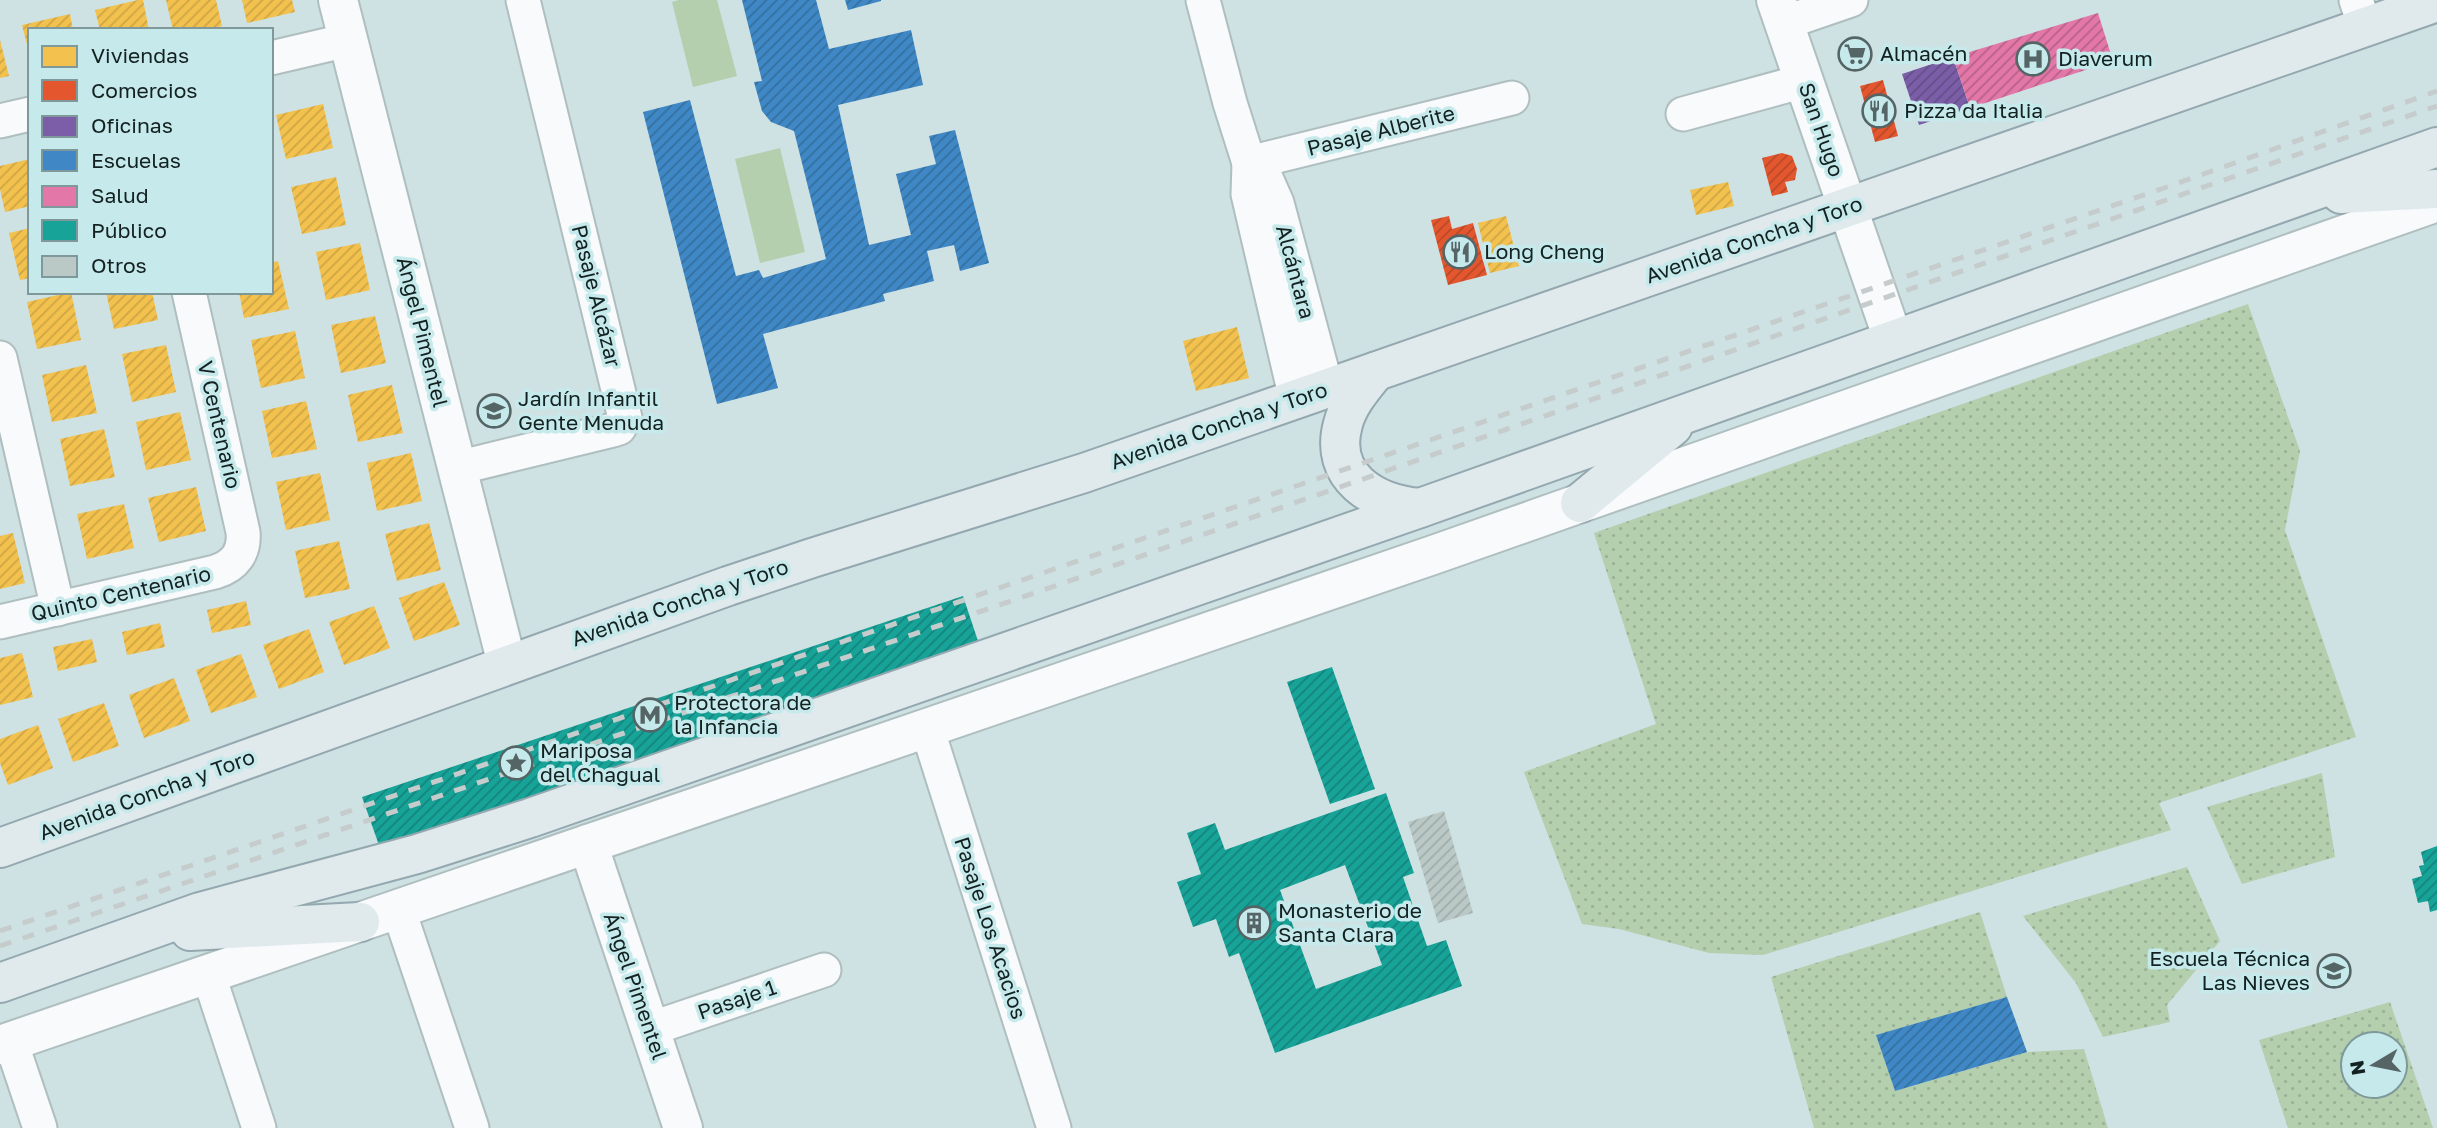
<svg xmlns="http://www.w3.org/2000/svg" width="2437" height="1128" viewBox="0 0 2437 1128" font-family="'Golos Text',sans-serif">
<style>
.grass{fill:url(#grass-dots);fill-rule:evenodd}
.pitch{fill:#b3cfae}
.homes{fill:url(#homes-hatch)}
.shops{fill:url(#shops-hatch)}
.offices{fill:url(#offices-hatch)}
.schools{fill:url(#schools-hatch)}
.health{fill:url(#health-hatch)}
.public{fill:url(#public-hatch);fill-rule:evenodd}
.building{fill:url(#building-hatch)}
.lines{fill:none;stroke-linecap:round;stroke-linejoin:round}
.minor-casing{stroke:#afbebf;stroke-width:37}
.tertiary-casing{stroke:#afbebf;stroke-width:42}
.primary-casing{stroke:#94a8af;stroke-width:42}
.minor{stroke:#f8fafb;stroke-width:33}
.tertiary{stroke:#f8fafb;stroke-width:38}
.primary{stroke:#e0eaed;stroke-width:38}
.rail{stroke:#c6cccc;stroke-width:5;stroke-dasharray:12 12;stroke-linecap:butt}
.labels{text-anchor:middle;stroke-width:7;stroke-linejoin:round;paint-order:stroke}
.poi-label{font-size:21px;fill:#142121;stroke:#c6e9eb;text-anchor:start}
.street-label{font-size:21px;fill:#142121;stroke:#c6e9eb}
</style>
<defs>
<pattern id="grass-dots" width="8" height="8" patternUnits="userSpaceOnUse" patternTransform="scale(1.75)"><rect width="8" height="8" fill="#b3cfae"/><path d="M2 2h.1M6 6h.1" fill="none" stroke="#99b195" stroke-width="1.8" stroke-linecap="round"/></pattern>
<pattern id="homes-hatch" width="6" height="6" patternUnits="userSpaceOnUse" patternTransform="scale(1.75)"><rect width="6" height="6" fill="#f2c14e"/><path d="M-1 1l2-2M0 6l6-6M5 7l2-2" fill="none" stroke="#cfa644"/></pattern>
<pattern id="shops-hatch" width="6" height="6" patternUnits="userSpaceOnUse" patternTransform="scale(1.75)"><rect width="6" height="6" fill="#e4572e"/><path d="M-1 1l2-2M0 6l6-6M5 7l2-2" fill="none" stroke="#b84827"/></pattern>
<pattern id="offices-hatch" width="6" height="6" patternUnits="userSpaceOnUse" patternTransform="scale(1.75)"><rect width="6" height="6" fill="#7b5ea7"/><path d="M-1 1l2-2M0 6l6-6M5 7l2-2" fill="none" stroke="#644d88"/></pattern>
<pattern id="schools-hatch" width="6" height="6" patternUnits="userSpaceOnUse" patternTransform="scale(1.75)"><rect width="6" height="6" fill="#3f88c5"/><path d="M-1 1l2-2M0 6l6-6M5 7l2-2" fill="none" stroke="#346fa0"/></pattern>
<pattern id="health-hatch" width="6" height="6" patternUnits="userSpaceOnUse" patternTransform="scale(1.75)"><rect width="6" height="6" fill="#e377a8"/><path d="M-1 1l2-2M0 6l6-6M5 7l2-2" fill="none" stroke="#b76188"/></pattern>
<pattern id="public-hatch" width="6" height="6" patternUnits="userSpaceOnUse" patternTransform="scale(1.75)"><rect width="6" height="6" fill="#17a398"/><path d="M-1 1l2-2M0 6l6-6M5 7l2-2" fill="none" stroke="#14847c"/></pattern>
<pattern id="building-hatch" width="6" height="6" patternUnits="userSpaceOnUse" patternTransform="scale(1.75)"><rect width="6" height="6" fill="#bac8c6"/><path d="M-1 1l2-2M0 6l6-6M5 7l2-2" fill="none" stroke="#9facaa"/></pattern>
</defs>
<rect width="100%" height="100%" fill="#cee1e3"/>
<g class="grass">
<polygon points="2248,304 2300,451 2285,530 2356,737 2159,803 2171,830 1763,955 1709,953 1619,929 1582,924 1524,772 1656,724 1594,533"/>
<polygon points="2322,773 2335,857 2242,884 2207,807"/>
<polygon points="2187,867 2220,941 2167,1005 2170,1022 2103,1037 2076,983 2023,916"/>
<polygon points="1980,912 2007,997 1877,1035 1895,1091 2027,1052 2084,1049 2108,1128 1814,1128 1771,977"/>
<path d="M2390,1002L2433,1128H2288L2259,1040ZM2353,1044H2395V1086H2353Z"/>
</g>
<g class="pitch">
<polygon points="679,0 717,0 737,76 693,87 672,2"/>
<polygon points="780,148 805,252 760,263 735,159"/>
</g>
<g class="homes">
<polygon points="138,0 143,0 149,30 100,30 95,10"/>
<polygon points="166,0 216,0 222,26 206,30 173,30"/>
<polygon points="242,0 292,0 295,12 247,23"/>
<polygon points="70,14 73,30 30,30 29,52 22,25"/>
<polygon points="0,40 9,76 0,78"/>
<polygon points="323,104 333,148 286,159 276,115"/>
<polygon points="30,159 30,206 5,212 0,189 0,166"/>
<polygon points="336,177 346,225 302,234 291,187"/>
<polygon points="1728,182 1734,206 1696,215 1690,190"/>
<polygon points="1506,216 1519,266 1490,273 1478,223"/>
<polygon points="30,228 30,278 20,280 9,233"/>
<polygon points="360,243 370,290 326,300 316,252"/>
<polygon points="278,261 289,309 244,318 239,292 271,292 271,263"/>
<polygon points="71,292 81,340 37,349 27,302"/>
<polygon points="106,292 152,292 158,320 114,329"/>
<polygon points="375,316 386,363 341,373 331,325"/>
<polygon points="1237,327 1249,378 1196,391 1183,341"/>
<polygon points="295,331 305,378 261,388 251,340"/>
<polygon points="166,345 176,392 132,402 122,354"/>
<polygon points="86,365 97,413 52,422 42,375"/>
<polygon points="392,385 403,433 358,442 348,395"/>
<polygon points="306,401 317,449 272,458 262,411"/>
<polygon points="180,412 191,460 146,470 136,422"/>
<polygon points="104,429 115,477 70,486 60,439"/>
<polygon points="411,453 422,501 377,511 367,463"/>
<polygon points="320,473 330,520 286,530 276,482"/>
<polygon points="196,487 206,531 159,542 148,498"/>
<polygon points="124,504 134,548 87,559 77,514"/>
<polygon points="429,523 441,570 397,581 385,534"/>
<polygon points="13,533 25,583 0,589 0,536"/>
<polygon points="339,541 350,589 305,598 295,551"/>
<polygon points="444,582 460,625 414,641 399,598"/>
<polygon points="246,601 251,625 212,633 207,610"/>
<polygon points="374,606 390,648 344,665 329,622"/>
<polygon points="160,623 165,647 127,655 122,632"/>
<polygon points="309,629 324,672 279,689 263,645"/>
<polygon points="92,639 97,662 58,671 53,647"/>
<polygon points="22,653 33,697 0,705 0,658"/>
<polygon points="241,654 257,697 211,713 196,670"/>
<polygon points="174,678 190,721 144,738 129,695"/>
<polygon points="104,703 119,746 73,762 58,719"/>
<polygon points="38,725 53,768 8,785 0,763 0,739"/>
</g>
<g class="shops">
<polygon points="1883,80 1898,136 1875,142 1860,86"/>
<polygon points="1782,153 1792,156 1797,169 1795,180 1785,182 1788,192 1772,196 1762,158"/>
<polygon points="1449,216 1452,229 1473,223 1487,275 1448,285 1431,220"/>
</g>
<polygon class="offices" points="1953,57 1970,108 1919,125 1902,74"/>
<g class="schools">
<polygon points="742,0 816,0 829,49 911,30 923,85 838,105 869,245 911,235 896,174 936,164 929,136 955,130 989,263 960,271 954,245 927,251 934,281 883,294 885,301 763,334 778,388 717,404 643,112 690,100 736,276 759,270 763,278 826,259 794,131 771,122 762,111 754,82 762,81"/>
<polygon points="845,0 881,0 881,1 848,10"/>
<polygon points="2007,997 2027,1052 1895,1091 1876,1035"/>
</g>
<polygon class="health" points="2098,13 2113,61 1970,108 1953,57"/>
<g class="public">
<polygon points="963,596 979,644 380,848 362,797"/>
<polygon points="1332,667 1375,789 1330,804 1287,682"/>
<path d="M1386,793L1414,873L1403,877L1427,946L1446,940L1462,986L1275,1053L1239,953L1229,957L1216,919L1193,927L1177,882L1201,874L1187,833L1215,823L1225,850ZM1345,865L1382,965L1316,989L1280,890Z"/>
<polygon points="2437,846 2437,910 2430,912 2428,901 2418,903 2412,879 2422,876 2419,866 2424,865 2421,852"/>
</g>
<polygon class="building" points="1444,811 1473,913 1438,923 1408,822"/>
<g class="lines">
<defs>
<g id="minor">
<polyline points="1203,0 1230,103 1249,163 1248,194 1296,399"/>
<polyline points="2356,0 2365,27"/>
<polyline points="1784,23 1851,0"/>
<polyline points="271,58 348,40"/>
<polyline points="1683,114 1804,81"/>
<polyline points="0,121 30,114"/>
<polyline points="1249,163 1512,98"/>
<polyline points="1249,163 1265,176 1277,203 1327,389"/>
<polyline points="0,358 58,609"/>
<polyline points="457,468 613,430 619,428 625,418 523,0"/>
<path d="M0,622L215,572C235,566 245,552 243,532L189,292"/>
<polyline points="927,728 1054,1128"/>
<polyline points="398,908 472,1128"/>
<polyline points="208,973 259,1128"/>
<polyline points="650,1029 824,970"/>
<polyline points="11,1042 40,1128"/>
</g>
<g id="tertiary">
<polyline points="338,0 507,664"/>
<polyline points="1776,0 1893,339"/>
<polyline points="588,844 683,1128"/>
<polyline points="0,1045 1433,555 2437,202"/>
</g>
<g id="primary">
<polyline points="2341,194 2437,189"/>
<path d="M1375,372C1362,388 1348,404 1343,424C1328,477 1374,504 1420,508"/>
<polyline points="1580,503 1673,426"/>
<polyline points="0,848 728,586 812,558 1084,473 2437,2"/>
<polyline points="190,931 360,922"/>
<polyline points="0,983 200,912 417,854 530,818 1420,508 2437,147"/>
</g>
</defs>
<use href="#minor" class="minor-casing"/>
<use href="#tertiary" class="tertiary-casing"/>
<use href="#primary" class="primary-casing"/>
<use href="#minor" class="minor"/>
<use href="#tertiary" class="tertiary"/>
<use href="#primary" class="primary"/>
<g class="rail">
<polyline points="0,931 2164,188 2437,91"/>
<polyline points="0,946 1055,586 2437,106"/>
</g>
</g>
<defs>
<symbol id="supermarket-ring" viewBox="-11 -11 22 22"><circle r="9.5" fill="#c6e9eb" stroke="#556465" stroke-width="1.5"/><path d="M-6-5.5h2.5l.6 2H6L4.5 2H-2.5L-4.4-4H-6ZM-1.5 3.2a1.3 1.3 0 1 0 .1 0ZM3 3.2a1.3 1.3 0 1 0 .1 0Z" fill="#556465"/></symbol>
<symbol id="hospital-ring" viewBox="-11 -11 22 22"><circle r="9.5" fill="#c6e9eb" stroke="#556465" stroke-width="1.5"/><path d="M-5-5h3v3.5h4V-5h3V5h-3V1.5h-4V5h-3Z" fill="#556465"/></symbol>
<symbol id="restaurant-ring" viewBox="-11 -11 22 22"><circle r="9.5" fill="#c6e9eb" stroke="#556465" stroke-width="1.5"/><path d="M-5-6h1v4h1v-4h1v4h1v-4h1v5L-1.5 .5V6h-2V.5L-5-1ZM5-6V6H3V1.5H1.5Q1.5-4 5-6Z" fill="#556465"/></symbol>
<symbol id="school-ring" viewBox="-11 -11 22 22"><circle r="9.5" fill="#c6e9eb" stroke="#556465" stroke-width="1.5"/><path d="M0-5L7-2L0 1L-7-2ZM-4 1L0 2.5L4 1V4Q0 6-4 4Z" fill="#556465"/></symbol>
<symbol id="metro-ring" viewBox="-11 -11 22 22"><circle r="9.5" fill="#c6e9eb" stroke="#556465" stroke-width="1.5"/><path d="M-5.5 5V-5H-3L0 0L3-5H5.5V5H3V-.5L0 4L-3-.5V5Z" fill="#556465"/></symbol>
<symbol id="sight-ring" viewBox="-11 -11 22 22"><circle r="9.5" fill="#c6e9eb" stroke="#556465" stroke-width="1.5"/><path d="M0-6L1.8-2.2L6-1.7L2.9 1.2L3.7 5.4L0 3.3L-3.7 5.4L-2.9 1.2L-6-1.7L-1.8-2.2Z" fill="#556465"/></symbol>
<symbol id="building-ring" viewBox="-11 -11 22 22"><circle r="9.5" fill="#c6e9eb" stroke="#556465" stroke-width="1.5"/><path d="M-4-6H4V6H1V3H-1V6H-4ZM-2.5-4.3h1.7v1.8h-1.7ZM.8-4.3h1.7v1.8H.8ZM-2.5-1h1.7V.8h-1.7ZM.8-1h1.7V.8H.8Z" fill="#556465"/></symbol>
</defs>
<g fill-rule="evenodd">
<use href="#supermarket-ring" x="1836" y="35" width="38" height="38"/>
<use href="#hospital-ring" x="2014" y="40" width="38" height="38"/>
<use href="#restaurant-ring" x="1860" y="92" width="38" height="38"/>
<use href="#restaurant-ring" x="1441" y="233" width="38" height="38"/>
<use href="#school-ring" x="475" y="392" width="38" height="38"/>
<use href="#metro-ring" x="631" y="696" width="38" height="38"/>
<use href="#sight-ring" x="497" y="744" width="38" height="38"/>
<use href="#building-ring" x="1235" y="904" width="38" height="38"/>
<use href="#school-ring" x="2315" y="952" width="38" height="38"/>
</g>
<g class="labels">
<g class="poi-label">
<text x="1880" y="61">Almacén</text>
<text x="2058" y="66">Diaverum</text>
<text x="1904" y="118">Pizza da Italia</text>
<text x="1484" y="259">Long Cheng</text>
<text x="518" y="406">Jardín Infantil<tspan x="518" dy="24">Gente Menuda</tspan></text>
<text x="674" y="710">Protectora de<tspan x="674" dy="24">la Infancia</tspan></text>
<text x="540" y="758">Mariposa<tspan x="540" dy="24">del Chagual</tspan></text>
<text x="1278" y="918">Monasterio de<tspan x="1278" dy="24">Santa Clara</tspan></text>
<text x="2310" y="966" text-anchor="end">Escuela Técnica<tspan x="2310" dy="24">Las Nieves</tspan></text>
</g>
<g class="street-label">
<text transform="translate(1821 130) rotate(71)" y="7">San Hugo</text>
<text transform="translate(1381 131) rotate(-14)" y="7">Pasaje Alberite</text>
<text transform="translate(1754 240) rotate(-19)" y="7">Avenida Concha y Toro</text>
<text transform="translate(1295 272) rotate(75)" y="7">Alcántara</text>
<text transform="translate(596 296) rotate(76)" y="7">Pasaje Alcázar</text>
<text transform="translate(422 332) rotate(76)" y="7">Ángel Pimentel</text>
<text transform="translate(219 425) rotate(77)" y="7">V Centenario</text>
<text transform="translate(1219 426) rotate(-19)" y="7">Avenida Concha y Toro</text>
<text transform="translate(121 594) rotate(-13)" y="7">Quinto Centenario</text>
<text transform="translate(680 603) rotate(-19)" y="7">Avenida Concha y Toro</text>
<text transform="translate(147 795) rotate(-20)" y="7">Avenida Concha y Toro</text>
<text transform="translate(990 928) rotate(72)" y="7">Pasaje Los Acacios</text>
<text transform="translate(635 986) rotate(71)" y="7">Ángel Pimentel</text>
<text transform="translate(737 1000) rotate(-19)" y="7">Pasaje 1</text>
</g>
</g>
<rect x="28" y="28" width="245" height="266" fill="#c6e9eb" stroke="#7f999a" stroke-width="2"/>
<rect x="42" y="46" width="35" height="21" fill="#f2c14e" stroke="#7f999a" stroke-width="2"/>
<text x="91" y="63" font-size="21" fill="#142121">Viviendas</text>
<rect x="42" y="80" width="35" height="21" fill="#e4572e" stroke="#7f999a" stroke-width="2"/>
<text x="91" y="98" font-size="21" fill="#142121">Comercios</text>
<rect x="42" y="116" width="35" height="21" fill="#7b5ea7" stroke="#7f999a" stroke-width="2"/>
<text x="91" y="133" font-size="21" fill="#142121">Oficinas</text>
<rect x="42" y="150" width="35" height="21" fill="#3f88c5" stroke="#7f999a" stroke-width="2"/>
<text x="91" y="168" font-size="21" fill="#142121">Escuelas</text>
<rect x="42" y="186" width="35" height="21" fill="#e377a8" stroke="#7f999a" stroke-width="2"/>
<text x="91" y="203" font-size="21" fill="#142121">Salud</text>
<rect x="42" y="220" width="35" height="21" fill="#17a398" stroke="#7f999a" stroke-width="2"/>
<text x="91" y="238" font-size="21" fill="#142121">Público</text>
<rect x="42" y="256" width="35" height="21" fill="#bac8c6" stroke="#7f999a" stroke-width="2"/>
<text x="91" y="273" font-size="21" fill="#142121">Otros</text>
<g transform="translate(2374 1065) rotate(260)"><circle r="33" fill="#c6e9eb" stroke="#7f999a" stroke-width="2"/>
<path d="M0-5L12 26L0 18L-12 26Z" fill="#556465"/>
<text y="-10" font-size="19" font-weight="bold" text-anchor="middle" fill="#142121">N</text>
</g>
</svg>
